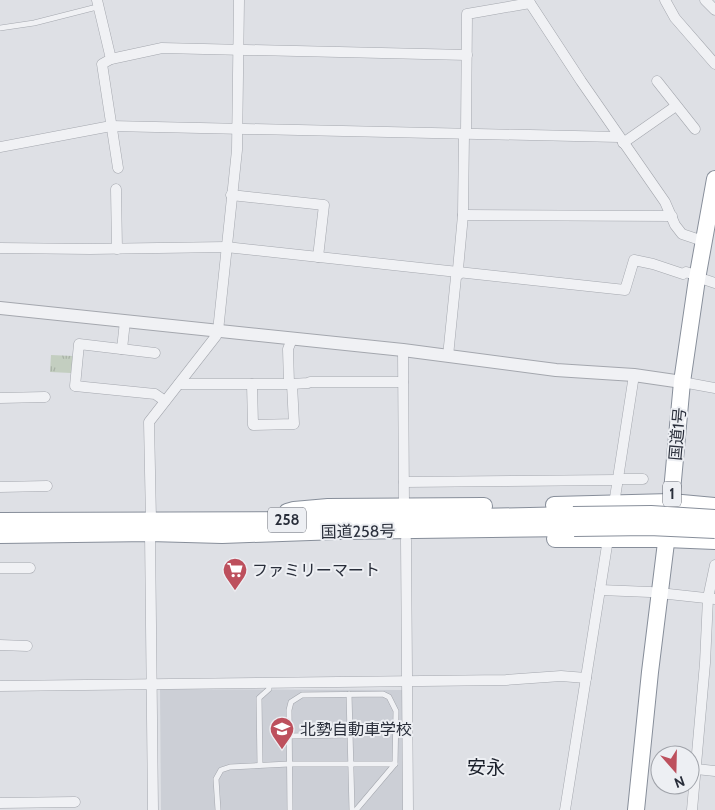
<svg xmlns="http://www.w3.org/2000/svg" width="715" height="810" viewBox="0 0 715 810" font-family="Cabin,'Noto Sans JP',sans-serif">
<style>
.built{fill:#cccfd6}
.park{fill:url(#park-tufts)}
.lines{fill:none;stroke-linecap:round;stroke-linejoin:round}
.service-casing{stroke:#a4a7ae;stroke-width:6}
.minor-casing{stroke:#a4a7ae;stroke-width:11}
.tertiary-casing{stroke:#a4a7ae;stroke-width:14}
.trunk-casing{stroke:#878e9a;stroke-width:18}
.service{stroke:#f0f1f4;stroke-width:5}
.minor{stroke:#f0f1f4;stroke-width:10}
.tertiary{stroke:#f0f1f4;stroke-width:12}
.trunk{stroke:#fff;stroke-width:16}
.trunk-bridge-casing{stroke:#878e9a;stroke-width:18;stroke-linecap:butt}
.trunk-bridge{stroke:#fff;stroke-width:16}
.labels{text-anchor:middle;stroke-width:4;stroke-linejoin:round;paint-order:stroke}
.shield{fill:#edeff3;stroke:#646872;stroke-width:1}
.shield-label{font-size:15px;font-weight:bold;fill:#292e3a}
.street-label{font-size:16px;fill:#292e3a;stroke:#edeff3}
.poi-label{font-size:16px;fill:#292e3a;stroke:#edeff3;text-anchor:start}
.quarter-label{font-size:19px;fill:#1b202b;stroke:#edeff3}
</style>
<defs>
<pattern id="park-tufts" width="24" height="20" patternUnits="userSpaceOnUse" patternTransform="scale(1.25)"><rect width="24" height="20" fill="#c3cec0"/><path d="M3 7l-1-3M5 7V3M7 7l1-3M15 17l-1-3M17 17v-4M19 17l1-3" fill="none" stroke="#a8b1a6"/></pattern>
</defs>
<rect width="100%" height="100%" fill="#dee0e5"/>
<polygon class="built" points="160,689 403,690 404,810 161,810"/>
<polygon class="park" points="51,355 73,356 71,373 50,372"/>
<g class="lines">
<defs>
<g id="service">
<polyline points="0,28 34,23 93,8 98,8"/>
<polyline points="349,694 352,810"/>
<polyline points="289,736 350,735"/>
<polyline points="260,765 259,698 269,689 269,683"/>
<polyline points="218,810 216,779 221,770 230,767 289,764 395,764"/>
<polyline points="290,810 289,710 291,702 302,695 383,694 389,697 396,711 395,764 356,810"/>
</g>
<g id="minor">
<polyline points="97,0 111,59"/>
<polyline points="528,0 581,81 665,202 675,225 682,234 703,241"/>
<polyline points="665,0 675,18 715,64"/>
<polyline points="705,0 715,10"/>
<polyline points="657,81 695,129"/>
<polyline points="466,133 467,14 530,3"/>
<polyline points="623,143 676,106"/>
<polyline points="0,147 111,126 619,137"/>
<polyline points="118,168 102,64 111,59 162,48 467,55"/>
<polyline points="116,189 117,249"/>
<polyline points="231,195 324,205 318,257"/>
<polyline points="463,215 672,216"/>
<polyline points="0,248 90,249 226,247 625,290 634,260 653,264 683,274 686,272 689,273"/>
<polyline points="455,272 458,269 463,215 464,133"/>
<polyline points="706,280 715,283"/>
<polyline points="122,349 125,321"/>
<polyline points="403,350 404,507"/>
<polyline points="155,353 79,344 75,386 155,394 165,401"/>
<polyline points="448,356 456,277 460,273"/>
<polyline points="682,382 715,388"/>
<polyline points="179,384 292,384 308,383 310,382 403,382"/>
<polyline points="252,384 253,425 294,424 292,384"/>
<polyline points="289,384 288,349 292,339"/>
<polyline points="0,398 45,397"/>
<polyline points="617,479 643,479"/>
<polyline points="404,482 617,480"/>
<polyline points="0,487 47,486"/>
<polyline points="614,504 634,375"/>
<polyline points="151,520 149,422 216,336 218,331 237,150 239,0"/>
<polyline points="150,533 153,810"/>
<polyline points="406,540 408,810"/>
<polyline points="0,568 30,568"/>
<polyline points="600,590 650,592 715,599"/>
<polyline points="0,645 27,646"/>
<polyline points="0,686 506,680 561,676 586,678"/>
<polyline points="696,769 715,771"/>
<polyline points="0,803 75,802"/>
<polyline points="565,810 608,539"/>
<polyline points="692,810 705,663 708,598 715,565"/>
</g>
<polyline id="tertiary" points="0,308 403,350 556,370 634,375 682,382"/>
<g id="trunk">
<polyline points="554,505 671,502 715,506"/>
<polyline points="287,512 294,510 328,507 484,506"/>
<polyline points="0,521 339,520 573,515"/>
<polyline points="0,535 150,533 222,535 339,531 574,528"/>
<polyline points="555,539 666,539 715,541"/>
<polyline points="636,810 650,672 671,502 682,382 697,279 715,179"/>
</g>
</defs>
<use href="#service" class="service-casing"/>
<use href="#minor" class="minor-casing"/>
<use href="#tertiary" class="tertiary-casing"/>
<use href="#trunk" class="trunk-casing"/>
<use href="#service" class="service"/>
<use href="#minor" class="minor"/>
<use href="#tertiary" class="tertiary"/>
<use href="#trunk" class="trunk"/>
<defs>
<g id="trunk-bridge">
<polyline points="573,515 651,514 715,518"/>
<polyline points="574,528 649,527 715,530"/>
</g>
</defs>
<use href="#trunk-bridge" class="trunk-bridge-casing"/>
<use href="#trunk-bridge" class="trunk-bridge"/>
</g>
<defs>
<symbol id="supermarket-pin" viewBox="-11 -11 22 30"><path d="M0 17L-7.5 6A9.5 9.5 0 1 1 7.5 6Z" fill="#bd505d" stroke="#edeff3"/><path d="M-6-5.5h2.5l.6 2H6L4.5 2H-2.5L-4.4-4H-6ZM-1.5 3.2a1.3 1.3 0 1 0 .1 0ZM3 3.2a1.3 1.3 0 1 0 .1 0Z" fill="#fff"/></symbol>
<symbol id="school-pin" viewBox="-11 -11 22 30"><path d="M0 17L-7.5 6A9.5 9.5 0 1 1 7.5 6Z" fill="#bd505d" stroke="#edeff3"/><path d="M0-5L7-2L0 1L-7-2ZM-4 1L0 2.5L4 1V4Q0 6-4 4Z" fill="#fff"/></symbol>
</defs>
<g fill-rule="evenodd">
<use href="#supermarket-pin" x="221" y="556" width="28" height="38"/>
<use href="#school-pin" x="268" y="715" width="28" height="38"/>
</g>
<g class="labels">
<g class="shield">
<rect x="663" y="481.5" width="18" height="25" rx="4"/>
<rect x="268" y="507.5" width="38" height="25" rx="4"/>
</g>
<g class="shield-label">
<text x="672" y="499">1</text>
<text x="287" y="525">258</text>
</g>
<g class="street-label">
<text transform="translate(677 434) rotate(-85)" y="6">国道1号</text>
<text transform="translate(358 531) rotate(-1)" y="6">国道258号</text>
</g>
<g class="poi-label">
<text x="252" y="576">ファミリーマート</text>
<text x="300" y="735">北勢自動車学校</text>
</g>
<g class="quarter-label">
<text x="486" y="774">安永</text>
</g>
</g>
<g transform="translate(675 770) rotate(160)"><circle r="24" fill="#edeff3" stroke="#9fa2a9"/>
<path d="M0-4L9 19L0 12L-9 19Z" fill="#bd505d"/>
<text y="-8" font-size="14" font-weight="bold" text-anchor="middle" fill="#292e3a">N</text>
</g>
</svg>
